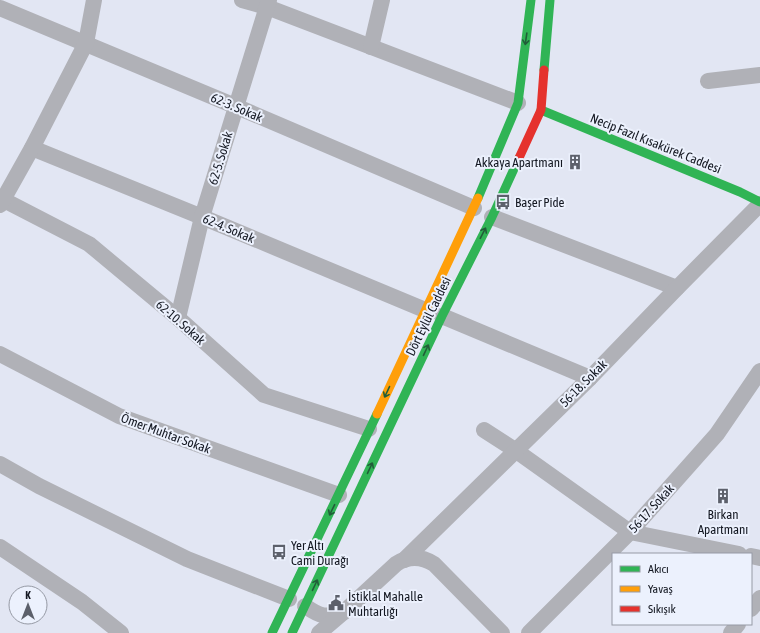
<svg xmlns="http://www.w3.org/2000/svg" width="760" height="633" viewBox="0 0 760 633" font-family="'Asap Condensed',sans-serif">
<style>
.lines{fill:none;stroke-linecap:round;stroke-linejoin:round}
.street{stroke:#b0b1b7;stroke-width:16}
.fast{stroke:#30b455;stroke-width:9}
.slow{stroke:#ff9f0a;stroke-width:9}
.jam{stroke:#e5322d;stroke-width:9}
.oneway{stroke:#215e39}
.labels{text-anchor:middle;stroke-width:4;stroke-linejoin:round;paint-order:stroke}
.street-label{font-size:13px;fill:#141822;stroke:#ecf1fd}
.poi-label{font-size:13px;fill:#141822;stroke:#ecf1fd;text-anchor:start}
</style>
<rect width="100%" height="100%" fill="#e2e6f3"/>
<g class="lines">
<g class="street">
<polyline points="242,0 267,7 518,103"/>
<polyline points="0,8 235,106 474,208"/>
<polyline points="371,47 382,0"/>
<polyline points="708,81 760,75"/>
<polyline points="32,148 202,217 425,310"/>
<polyline points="0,198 89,244 178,318 264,395 369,429"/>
<polyline points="0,205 32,148 86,43 94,0"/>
<polyline points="492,217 677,288"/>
<polyline points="442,316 590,378"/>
<polyline points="178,318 202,217 269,0"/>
<polyline points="0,354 119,416 339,495"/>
<polyline points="484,430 515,450 630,532 739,554"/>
<polyline points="0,464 39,486 187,559 289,599"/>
<polyline points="0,547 82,602 121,633"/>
<polyline points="751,556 760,558"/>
<polyline points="404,560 590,378 677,288 760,204"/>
<path d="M305,606C321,617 325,618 344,612"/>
<polyline points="751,609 760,598"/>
<path d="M319,633L345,611L396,564C408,556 421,556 434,564L502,633"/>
<polyline points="529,633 630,532 717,434 760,371"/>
<polyline points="731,633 738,624"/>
</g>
<g class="fast">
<polyline points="544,70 550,0"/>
<polyline points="541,110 740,192 760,202"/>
<polyline points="478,198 518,103 531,0"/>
<polyline points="272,633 377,414"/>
<polyline points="292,633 442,316 492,217 519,158"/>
</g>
<polyline class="slow" points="377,414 478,198"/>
<polyline class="jam" points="519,158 541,110 544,70"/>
</g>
<defs><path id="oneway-shaft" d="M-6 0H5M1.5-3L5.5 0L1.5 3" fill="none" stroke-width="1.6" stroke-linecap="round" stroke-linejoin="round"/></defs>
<g class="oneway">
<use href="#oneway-shaft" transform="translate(526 39) rotate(98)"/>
<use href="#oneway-shaft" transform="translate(483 233) rotate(-63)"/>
<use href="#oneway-shaft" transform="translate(426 350) rotate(-65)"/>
<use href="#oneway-shaft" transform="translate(387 392) rotate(115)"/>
<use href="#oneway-shaft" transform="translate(370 468) rotate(-65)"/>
<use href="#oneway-shaft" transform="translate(332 510) rotate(116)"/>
<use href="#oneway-shaft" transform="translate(315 585) rotate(-65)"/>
</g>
<defs>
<symbol id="building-bare" viewBox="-9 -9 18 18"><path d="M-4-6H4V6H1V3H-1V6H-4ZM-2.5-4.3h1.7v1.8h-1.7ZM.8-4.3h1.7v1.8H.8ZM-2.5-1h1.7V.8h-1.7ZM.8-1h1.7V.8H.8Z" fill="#5c606b" stroke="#ecf1fd" stroke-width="2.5" paint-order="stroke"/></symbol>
<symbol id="bus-bare" viewBox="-9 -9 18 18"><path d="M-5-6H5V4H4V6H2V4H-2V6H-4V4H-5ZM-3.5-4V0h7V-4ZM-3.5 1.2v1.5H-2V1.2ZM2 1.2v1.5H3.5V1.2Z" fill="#5c606b" stroke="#ecf1fd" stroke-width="2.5" paint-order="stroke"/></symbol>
<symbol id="civic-bare" viewBox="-9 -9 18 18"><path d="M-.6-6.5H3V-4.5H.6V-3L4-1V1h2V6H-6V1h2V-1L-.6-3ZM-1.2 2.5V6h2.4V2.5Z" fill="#5c606b" stroke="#ecf1fd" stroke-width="2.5" paint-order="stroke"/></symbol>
</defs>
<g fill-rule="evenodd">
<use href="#building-bare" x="564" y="151" width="22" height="22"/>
<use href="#bus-bare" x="492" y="191" width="22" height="22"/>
<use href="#building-bare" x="712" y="485" width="22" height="22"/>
<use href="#bus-bare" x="268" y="541" width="22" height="22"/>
<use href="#civic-bare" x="325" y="592" width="22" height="22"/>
</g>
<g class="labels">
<g class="street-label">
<text transform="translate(237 107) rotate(23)" y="5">62-3. Sokak</text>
<text transform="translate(656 143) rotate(22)" y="5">Necip Fazıl Kısakürek Caddesi</text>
<text transform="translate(220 158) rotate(-73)" y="5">62-5. Sokak</text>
<text transform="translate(229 228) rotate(23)" y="5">62-4. Sokak</text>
<text transform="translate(428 316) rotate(-64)" y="5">Dört Eylül Caddesi</text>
<text transform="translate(181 322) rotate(41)" y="5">62-10. Sokak</text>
<text transform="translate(583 383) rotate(-45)" y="5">56-18. Sokak</text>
<text transform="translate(166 433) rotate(20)" y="5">Ömer Muhtar Sokak</text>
<text transform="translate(651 508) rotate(-48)" y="5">56-17. Sokak</text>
</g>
<g class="poi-label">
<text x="563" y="167" text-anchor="end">Akkaya Apartmanı</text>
<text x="515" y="207">Başer Pide</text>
<text x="723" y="519" text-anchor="middle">Birkan<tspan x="723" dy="15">Apartmanı</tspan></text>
<text x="291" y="550">Yer Altı<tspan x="291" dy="15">Cami Durağı</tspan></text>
<text x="348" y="601">İstiklal Mahalle<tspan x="348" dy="15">Muhtarlığı</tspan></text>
</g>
</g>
<rect x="612" y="553" width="140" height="72" fill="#ecf1fd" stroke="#969aa5"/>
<rect x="620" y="566" width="20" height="6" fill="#30b455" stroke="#969aa5"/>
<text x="648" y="573" font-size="12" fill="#141822">Akıcı</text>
<rect x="620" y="586" width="20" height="6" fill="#ff9f0a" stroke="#969aa5"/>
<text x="648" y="593" font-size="12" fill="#141822">Yavaş</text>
<rect x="620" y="606" width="20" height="6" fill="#e5322d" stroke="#969aa5"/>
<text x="648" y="613" font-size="12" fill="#141822">Sıkışık</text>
<g transform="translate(28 605)"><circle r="19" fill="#ecf1fd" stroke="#969aa5"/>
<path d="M0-3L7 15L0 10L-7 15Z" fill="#5c606b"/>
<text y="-6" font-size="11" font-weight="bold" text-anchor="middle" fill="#141822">K</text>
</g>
</svg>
